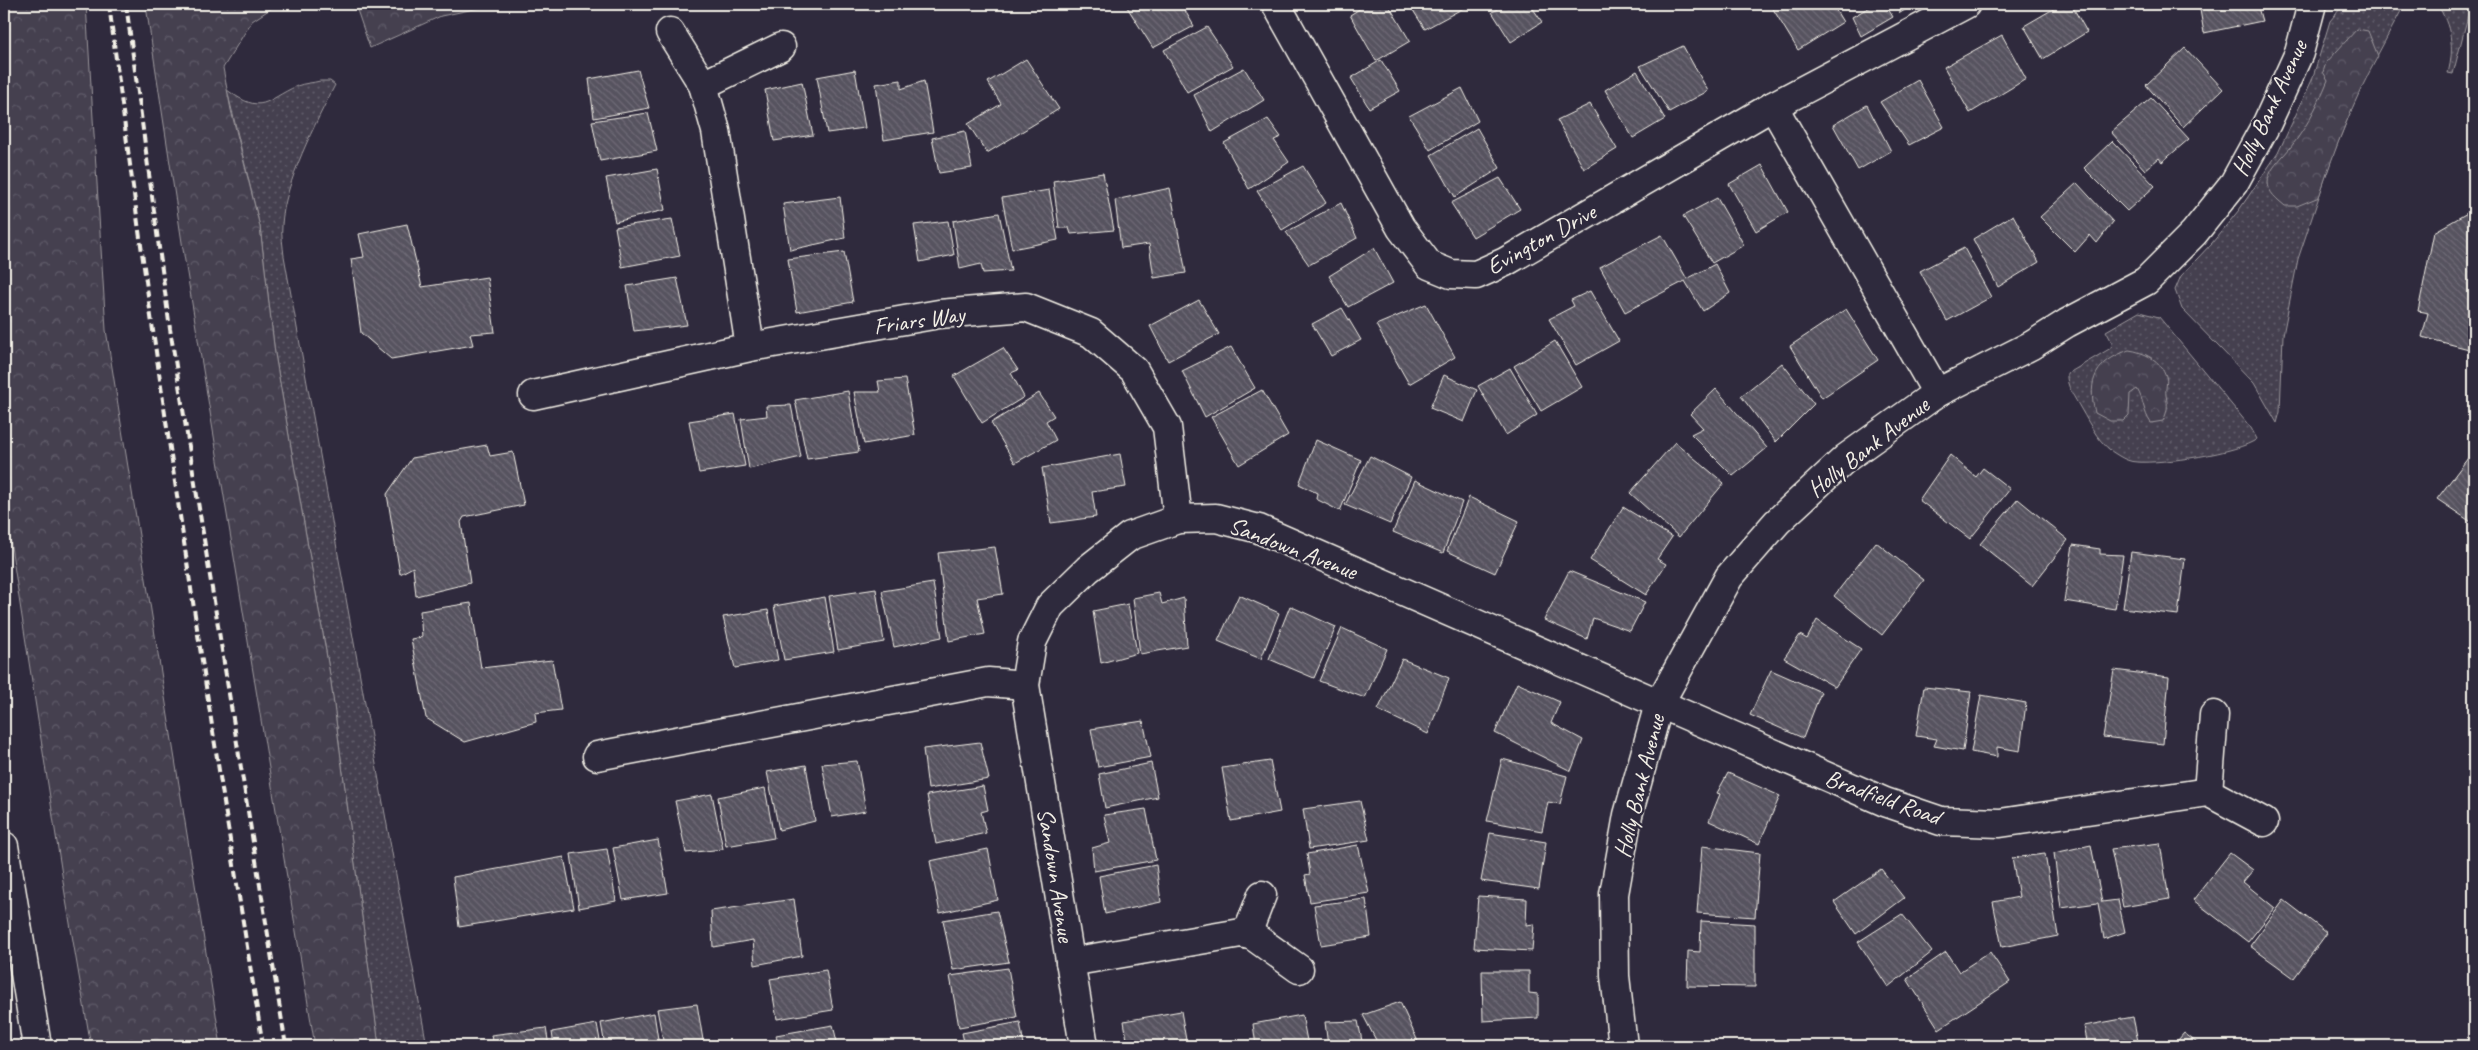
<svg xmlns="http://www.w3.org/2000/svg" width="2478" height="1050" viewBox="0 0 2478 1050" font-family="Caveat,sans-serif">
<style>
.grass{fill:url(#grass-dots);stroke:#9c989c}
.forest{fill:url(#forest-crowns);stroke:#9c989c}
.building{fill:url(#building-back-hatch);stroke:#f4f1e8}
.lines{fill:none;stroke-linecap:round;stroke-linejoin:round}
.minor-casing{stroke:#f4f1e8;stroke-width:31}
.motorway-casing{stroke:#f4f1e8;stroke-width:31}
.minor{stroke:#2f2a3d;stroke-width:28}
.motorway{stroke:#2f2a3d;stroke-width:28}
.rail{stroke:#f4f1e8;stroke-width:4;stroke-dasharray:8 4;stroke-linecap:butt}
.labels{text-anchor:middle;stroke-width:4.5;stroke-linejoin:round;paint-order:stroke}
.street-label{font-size:24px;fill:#f4f1e8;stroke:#2f2a3d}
</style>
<defs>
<pattern id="grass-dots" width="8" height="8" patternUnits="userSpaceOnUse" patternTransform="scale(1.25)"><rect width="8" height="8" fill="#454050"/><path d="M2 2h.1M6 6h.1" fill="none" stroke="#605c69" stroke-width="1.8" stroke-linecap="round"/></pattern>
<pattern id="forest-crowns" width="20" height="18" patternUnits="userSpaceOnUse" patternTransform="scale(1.25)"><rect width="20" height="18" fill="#454050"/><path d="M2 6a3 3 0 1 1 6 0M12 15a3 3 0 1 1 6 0" fill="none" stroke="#605c69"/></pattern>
<pattern id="building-back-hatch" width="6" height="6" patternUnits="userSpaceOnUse" patternTransform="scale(1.25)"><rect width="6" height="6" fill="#56525f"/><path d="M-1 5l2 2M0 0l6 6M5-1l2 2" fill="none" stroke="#6f6b76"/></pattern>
</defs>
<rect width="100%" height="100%" fill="#2f2a3d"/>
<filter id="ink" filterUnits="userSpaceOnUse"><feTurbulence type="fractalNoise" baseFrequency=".02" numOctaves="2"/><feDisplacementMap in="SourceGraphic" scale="10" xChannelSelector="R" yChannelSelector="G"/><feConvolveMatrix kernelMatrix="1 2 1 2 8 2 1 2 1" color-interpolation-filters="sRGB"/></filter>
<g filter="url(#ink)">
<g class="grass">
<polygon points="2344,4 2381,4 2401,11 2361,86 2333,155 2298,259 2283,335 2280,412 2277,423 2254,383 2182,309 2175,290 2181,276 2212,243 2239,210 2278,153 2312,80 2330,21"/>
<path d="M2437,4H2471L2453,74L2448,73C2455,47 2451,26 2437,4Z"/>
<path d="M320,81H330L335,85C316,122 284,184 282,225C281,235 283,246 284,256L427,1046H379L330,675L275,354L260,227L227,90C263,116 265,100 297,86C304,83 313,83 320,81Z"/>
<path d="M2139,312L2159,317L2251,428L2257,439C2239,453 2161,464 2137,462C2130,462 2124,459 2119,456C2100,446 2091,426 2081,409C2075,398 2066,386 2067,374L2111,348L2112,342L2106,331Z"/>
</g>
<g class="forest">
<polygon points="4,4 86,4 106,330 221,1046 91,1046 65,894 4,501"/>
<polygon points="149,4 278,4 252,21 223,68 231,110 260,227 275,354 330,675 379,1046 315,1046 183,249 146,6"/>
<polygon points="355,4 498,4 441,16 370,48"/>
<path d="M2357,29L2368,31L2378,56C2353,101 2335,148 2319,197L2297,206H2285C2277,199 2268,193 2268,182C2268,172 2277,163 2283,156C2303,135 2317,107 2328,80L2323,72L2326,63Z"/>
<path d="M2129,350C2144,352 2161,360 2166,376C2168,381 2165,389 2166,395C2168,407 2168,410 2163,421L2151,423C2143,412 2144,400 2137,389L2130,394L2129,415L2123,421H2110L2095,413C2087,379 2096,362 2129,350Z"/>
</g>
<g class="building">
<polygon points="1133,4 1181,4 1194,26 1153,48 1127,7"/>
<polygon points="1367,4 1388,4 1410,41 1376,61 1350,15"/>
<polygon points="1409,4 1471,4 1425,29"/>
<polygon points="1509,4 1530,4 1542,22 1511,42 1492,12"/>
<polygon points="1770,4 1832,4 1843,22 1798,50"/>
<polygon points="1875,4 1885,4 1893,17 1861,36 1852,17"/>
<polygon points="1895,4 1915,4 1900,13"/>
<polygon points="2062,4 2071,4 2087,32 2043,59 2024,26"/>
<polygon points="2199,4 2257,4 2262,21 2204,33"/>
<polygon points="1207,27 1233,66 1187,92 1164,50"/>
<polygon points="2002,35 2026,79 1970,113 1944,67"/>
<polygon points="1683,46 1708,91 1669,112 1640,66"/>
<polygon points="2185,48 2223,89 2183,127 2146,85"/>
<polygon points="1026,59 1059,109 987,153 968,124 1001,104 988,82"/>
<polygon points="1381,60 1400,91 1369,108 1351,78"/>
<polygon points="1244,68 1264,100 1212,132 1194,95"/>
<polygon points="638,70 649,108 594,118 589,79"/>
<polygon points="855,70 865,128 827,133 817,77"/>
<polygon points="1637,71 1665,119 1633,138 1605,90"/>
<polygon points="901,80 901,89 924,81 933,132 884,140 876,84"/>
<polygon points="1918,80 1944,127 1909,145 1880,102"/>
<polygon points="802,82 813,135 774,141 765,90"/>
<polygon points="1462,88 1478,121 1430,150 1409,116"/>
<polygon points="2151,98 2189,139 2162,162 2159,158 2145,170 2111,132"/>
<polygon points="1590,104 1617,149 1584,169 1557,120"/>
<polygon points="1867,105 1891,151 1858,170 1833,125"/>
<polygon points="648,113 657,151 600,161 592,121"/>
<polygon points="1268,119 1281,137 1274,140 1289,162 1249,189 1224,143"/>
<polygon points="1477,128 1500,168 1455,197 1431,155"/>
<polygon points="965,131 972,168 939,173 932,138"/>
<polygon points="2112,141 2155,186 2127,211 2084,168"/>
<polygon points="1762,165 1788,212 1756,231 1729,184"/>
<polygon points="1303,166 1326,203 1282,230 1257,191"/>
<polygon points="657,169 665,210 615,222 606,178"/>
<polygon points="1103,173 1114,230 1071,234 1069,228 1059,228 1053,181"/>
<polygon points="1500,178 1520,209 1473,237 1451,203"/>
<polygon points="2077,183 2113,222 2097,243 2090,235 2075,252 2040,217"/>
<polygon points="1170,188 1186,273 1154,278 1149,244 1121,248 1115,200"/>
<polygon points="1049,190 1058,240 1012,249 1002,198"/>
<polygon points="840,197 845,238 790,250 783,204"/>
<polygon points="1717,198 1744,245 1712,263 1683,216"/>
<polygon points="1341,203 1357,238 1309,265 1286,232"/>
<polygon points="2469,212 2474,213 2473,350 2422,337 2428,313 2418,311 2434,232"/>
<polygon points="999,213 1011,271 983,273 981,264 960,269 953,221"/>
<polygon points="2013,215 2039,262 1998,287 1973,239"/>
<polygon points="672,219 680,256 622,267 615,227"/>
<polygon points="948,221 954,255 920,262 914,225"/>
<polygon points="407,224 422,287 487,277 495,332 470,334 473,345 391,359 361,333 351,259 364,257 359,234"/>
<polygon points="1662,235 1687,279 1715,264 1730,293 1703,311 1685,281 1625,312 1600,267"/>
<polygon points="1374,248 1393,283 1348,307 1329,276"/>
<polygon points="1964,248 1991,297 1947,321 1920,271"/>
<polygon points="844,252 853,302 797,312 788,259"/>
<polygon points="677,278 687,325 634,331 627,286"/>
<polygon points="1590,291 1619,341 1576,365 1549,319 1574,306 1571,300"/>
<polygon points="1199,300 1219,334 1168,361 1150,326"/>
<polygon points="1426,304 1455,357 1409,384 1376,325"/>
<polygon points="1342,308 1361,340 1331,356 1312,324"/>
<polygon points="1846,309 1878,360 1822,398 1790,346"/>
<polygon points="1555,341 1582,387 1541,411 1514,366"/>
<polygon points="1231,347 1255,388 1205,417 1182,371"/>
<polygon points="1003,348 1018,370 1011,373 1024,397 982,423 954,376"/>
<polygon points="1782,363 1814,404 1776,442 1741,396"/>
<polygon points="1510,368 1537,415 1506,435 1478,386"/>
<polygon points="1444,375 1477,390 1464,422 1430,408"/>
<polygon points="905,379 915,435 864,444 854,392 880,392 878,381"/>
<polygon points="1716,389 1767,448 1733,476 1691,434 1703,428 1690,414"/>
<polygon points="1262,390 1288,435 1239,465 1211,417"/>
<polygon points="848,391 859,452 807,459 795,400"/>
<polygon points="1039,393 1054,416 1046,421 1056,440 1015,463 991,423"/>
<polygon points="791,405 801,457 749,469 741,419 767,416 766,406"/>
<polygon points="735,414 745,466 699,473 689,421"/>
<polygon points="1316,440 1361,460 1340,511 1316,499 1317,493 1299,484"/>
<polygon points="1675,442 1724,483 1679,537 1630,493"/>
<polygon points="487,445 490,456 513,452 524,505 464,517 461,522 470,583 416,596 413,567 400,574 387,494 412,458"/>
<polygon points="2474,450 2474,524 2437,499"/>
<polygon points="1120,454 1126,487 1092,492 1096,517 1051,523 1042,468"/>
<polygon points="1950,455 1976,477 1983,468 2010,489 1970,539 1919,500"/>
<polygon points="1370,456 1411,477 1390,524 1345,505"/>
<polygon points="1415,480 1462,502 1443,553 1393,532"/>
<polygon points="1469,497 1519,521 1495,573 1447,551"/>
<polygon points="2018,499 2068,540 2032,586 1980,544"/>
<polygon points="1623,507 1672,537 1657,559 1666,564 1646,595 1590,560"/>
<polygon points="1876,542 1924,580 1882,635 1834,596"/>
<polygon points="2073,545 2100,549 2100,554 2123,555 2115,609 2064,601"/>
<polygon points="995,547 1003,594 977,598 985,634 949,641 938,553"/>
<polygon points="2131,552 2185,559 2178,615 2123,608"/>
<polygon points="1569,571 1645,602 1630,631 1593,618 1587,639 1544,620"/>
<polygon points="933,583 942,637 894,647 882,591"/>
<polygon points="876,589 884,642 838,650 829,596"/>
<polygon points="1159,593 1162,604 1184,598 1187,646 1140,654 1133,598"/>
<polygon points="1239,595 1279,613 1261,659 1218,641"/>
<polygon points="825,597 834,652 784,660 774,606"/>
<polygon points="471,603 481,668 552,660 561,710 535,713 536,722 465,742 426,718 411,639 422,637 420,611"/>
<polygon points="1128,604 1137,653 1101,663 1093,611"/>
<polygon points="1290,606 1336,627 1314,678 1269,659"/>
<polygon points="768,610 778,660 735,668 723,617"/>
<polygon points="1817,620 1861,649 1835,687 1784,658 1800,635 1807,639"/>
<polygon points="1342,628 1387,649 1365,698 1319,681"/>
<polygon points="1402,659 1449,678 1428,734 1378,710"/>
<polygon points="1771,670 1821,692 1803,738 1750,715"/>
<polygon points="2114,670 2169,677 2163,744 2103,737"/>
<polygon points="1517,683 1560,702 1551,723 1583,740 1571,771 1495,733"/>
<polygon points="1924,687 1971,692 1963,751 1934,746 1937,739 1916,736"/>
<polygon points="1981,695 2026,703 2020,751 1997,747 1997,757 1971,752"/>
<polygon points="1143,721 1151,757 1098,767 1091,729"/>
<polygon points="980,742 989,779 928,789 923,749"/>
<polygon points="1502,759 1567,776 1560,804 1548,802 1542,831 1487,821"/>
<polygon points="857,761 866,811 832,817 822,764"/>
<polygon points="1270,761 1280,812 1231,821 1222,768"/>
<polygon points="1151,763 1158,797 1105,808 1099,774"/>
<polygon points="806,765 815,821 779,830 767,772"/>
<polygon points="1728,773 1780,796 1759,844 1709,821 1720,794 1717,793"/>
<polygon points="983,786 988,810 981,812 986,833 936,844 927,795"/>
<polygon points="765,788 774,838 726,846 718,797"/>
<polygon points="712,794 723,849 686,853 675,801"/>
<polygon points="1360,801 1369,840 1309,849 1303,809"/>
<polygon points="1146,809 1156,860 1094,871 1092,848 1110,843 1104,815"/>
<polygon points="1490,833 1546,842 1539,889 1481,881"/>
<polygon points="658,840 668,893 623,900 613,848"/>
<polygon points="2160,843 2169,899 2123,907 2111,849"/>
<polygon points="1358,845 1369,893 1310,902 1305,875 1310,874 1307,854"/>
<polygon points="2091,845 2102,902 2118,900 2125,932 2104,939 2098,903 2061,908 2054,853"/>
<polygon points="1702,846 1760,853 1755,917 1697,913"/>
<polygon points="607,849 616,901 579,908 571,854"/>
<polygon points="988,849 998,900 940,913 930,861"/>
<polygon points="2230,853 2253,870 2243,882 2275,908 2248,942 2193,900"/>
<polygon points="2045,854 2058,936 2002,947 1993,902 2019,897 2012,858"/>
<polygon points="564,857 574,908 459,927 453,877"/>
<polygon points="1156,865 1161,902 1105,914 1099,876"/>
<polygon points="1881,869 1904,898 1856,934 1834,902"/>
<polygon points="1478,896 1527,899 1526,925 1534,924 1532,951 1474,948"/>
<polygon points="794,899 802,956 755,965 753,940 713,947 711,911"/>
<polygon points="1366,899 1371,937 1321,945 1314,905"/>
<polygon points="2284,900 2327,933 2294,978 2250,946"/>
<polygon points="997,911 1009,962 953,970 943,920"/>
<polygon points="1902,914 1932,952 1888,987 1858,942"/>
<polygon points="1701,921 1755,924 1755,987 1687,986 1688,951 1700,952"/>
<polygon points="1946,952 1959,972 1990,952 2010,982 1939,1029 1907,979"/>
<polygon points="1008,968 1017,1017 959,1027 950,976"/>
<polygon points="826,970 833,1010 777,1019 770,979"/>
<polygon points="1482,971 1529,971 1529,993 1538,994 1538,1018 1483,1021"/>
<polygon points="1400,1002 1420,1046 1379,1046 1363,1015"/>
<polygon points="697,1004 704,1046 664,1046 657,1009"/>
<polygon points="1181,1011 1187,1046 1128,1046 1124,1021"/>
<polygon points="654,1013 659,1046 605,1046 601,1023"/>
<polygon points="1302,1015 1308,1046 1256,1046 1253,1024"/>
<polygon points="2133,1017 2139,1046 2088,1046 2084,1026"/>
<polygon points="1358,1021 1363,1046 1328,1046 1325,1022"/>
<polygon points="1020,1022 1024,1046 965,1046 962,1033"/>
<polygon points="597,1024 601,1046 554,1046 552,1032"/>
<polygon points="833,1025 838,1046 778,1046 776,1035"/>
<polygon points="546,1028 549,1046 493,1046 491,1035"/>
<polygon points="2184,1033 2201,1046 2173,1046"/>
</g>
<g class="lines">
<defs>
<g id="minor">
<polyline points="1276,4 1401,228 1429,265 1451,274 1476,275 1505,262 1773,106 1966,4"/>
<polyline points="670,32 703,85 716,131 750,347"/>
<polyline points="703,85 781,47"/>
<polyline points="1773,106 1937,393"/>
<polyline points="533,395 750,347 939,314 1026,307 1091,333 1134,370 1167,427 1178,519"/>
<polyline points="597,756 988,682 1025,685"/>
<polyline points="2208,792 2214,715"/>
<polyline points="1247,934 1262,895"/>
<polyline points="1070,962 1241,933 1253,936 1299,969"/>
<polyline points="1084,1046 1025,685 1032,642 1050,606 1088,569 1130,536 1178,519 1216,518 1259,529 1885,802 1941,821 2000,823 2208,792 2264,822"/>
<polyline points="1623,1046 1615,976 1614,894 1628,815 1659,704 1729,577 1777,522 1846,458 1937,393 2032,345 2067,323 2146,281 2194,233 2234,183 2267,123 2299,53 2312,4"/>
</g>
<polyline id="motorway" points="4,846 37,1046"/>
</defs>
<use href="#minor" class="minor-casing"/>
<use href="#motorway" class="motorway-casing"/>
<use href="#minor" class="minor"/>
<use href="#motorway" class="motorway"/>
<g class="rail">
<path d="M109,4C153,352 207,700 263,1046"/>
<polyline points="126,4 170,329 286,1046"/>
</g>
</g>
</g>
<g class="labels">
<g class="street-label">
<text transform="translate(2269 108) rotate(-65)" y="8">Holly Bank Avenue</text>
<text transform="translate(1541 239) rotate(-29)" y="8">Evington Drive</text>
<text transform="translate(919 320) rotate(-8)" y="8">Friars Way</text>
<text transform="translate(1868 447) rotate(-38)" y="8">Holly Bank Avenue</text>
<text transform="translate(1293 548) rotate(21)" y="8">Sandown Avenue</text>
<text transform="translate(1639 786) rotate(-76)" y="8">Holly Bank Avenue</text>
<text transform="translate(1883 797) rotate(20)" y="8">Bradfield Road</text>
<text transform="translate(1056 875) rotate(81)" y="8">Sandown Avenue</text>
</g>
</g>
<rect width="2478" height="1050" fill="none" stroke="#2f2a3d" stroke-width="20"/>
<rect x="10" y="10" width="2458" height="1030" fill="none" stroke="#f4f1e8" stroke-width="2" filter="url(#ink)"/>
</svg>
